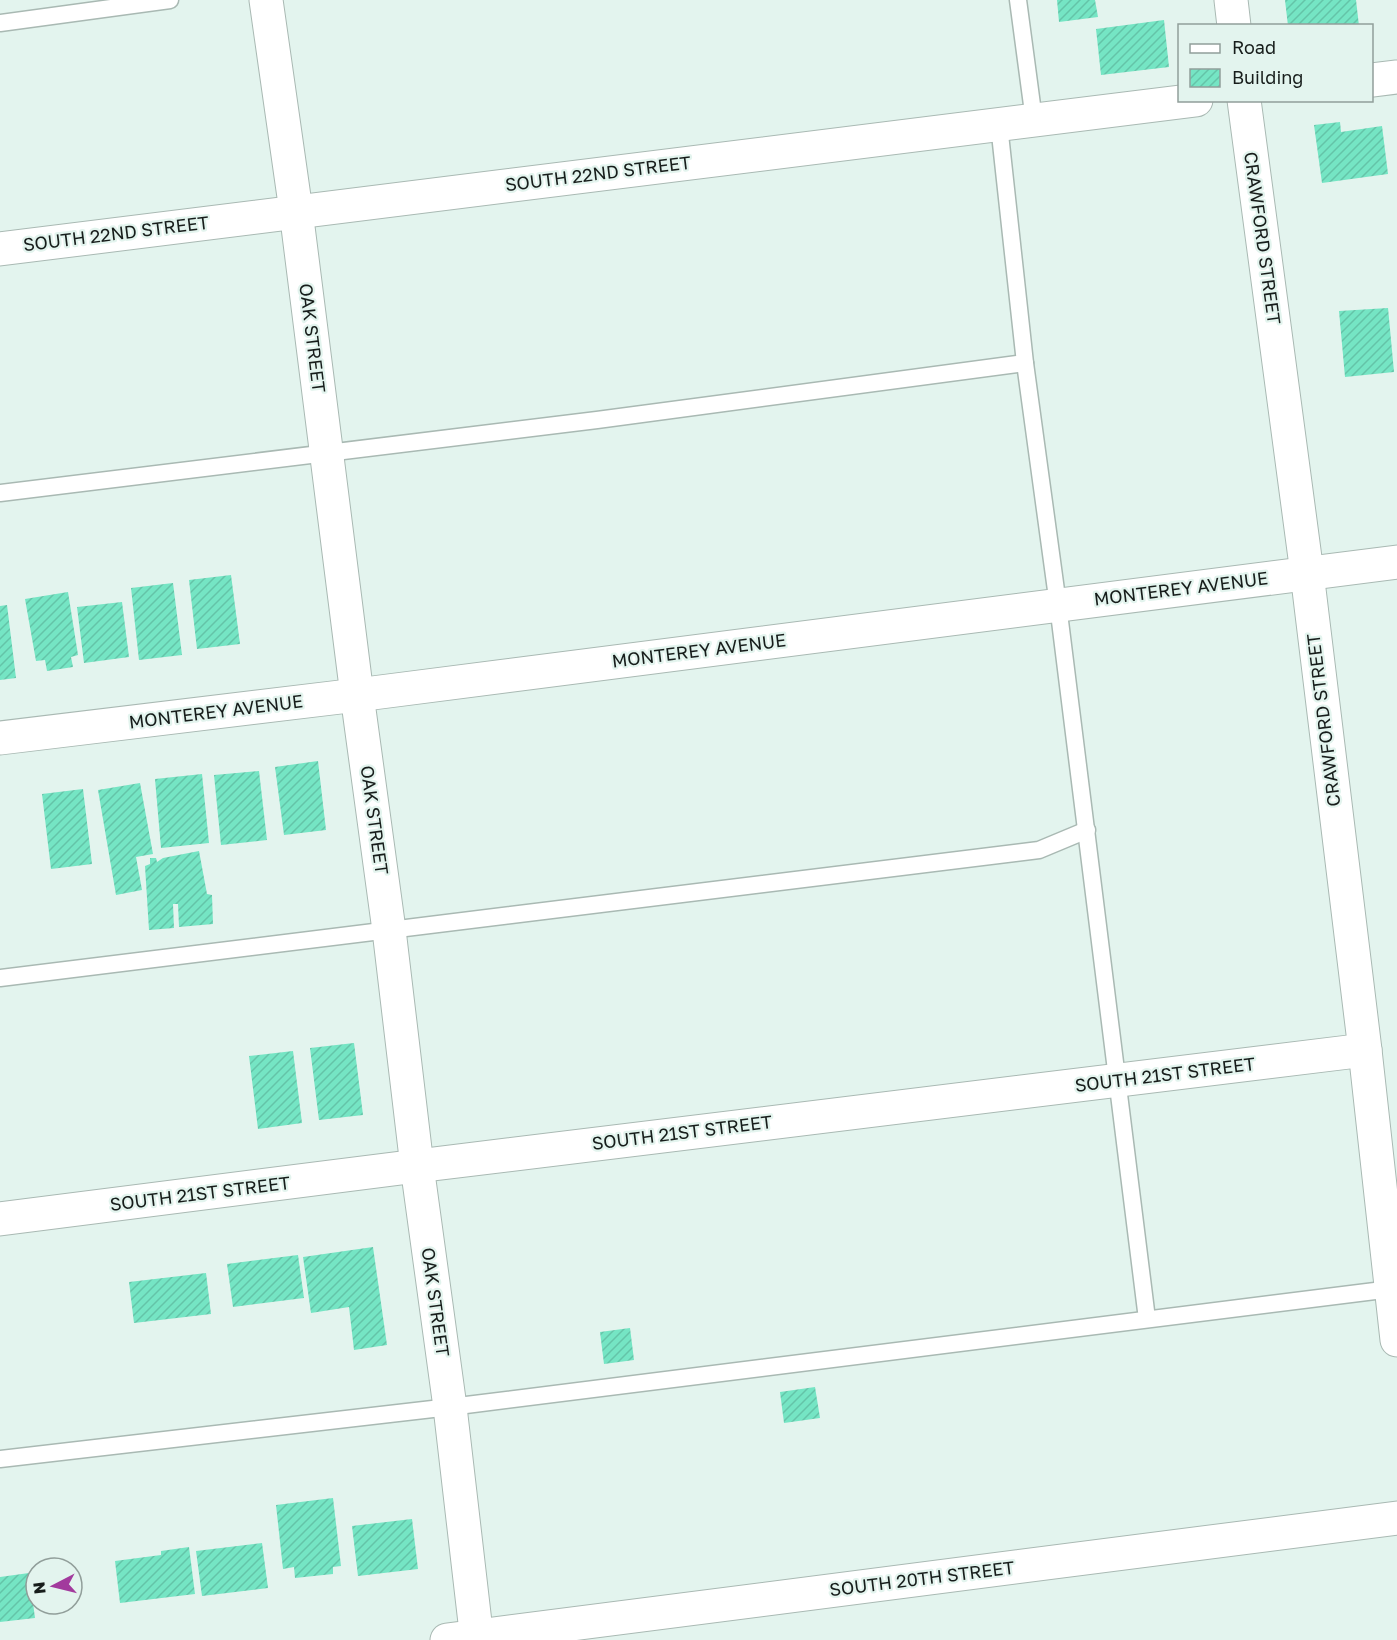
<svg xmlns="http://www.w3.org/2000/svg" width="1397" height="1640" viewBox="0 0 1397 1640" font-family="'Golos Text',sans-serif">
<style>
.building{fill:url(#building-hatch)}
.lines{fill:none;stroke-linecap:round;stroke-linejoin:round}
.lane-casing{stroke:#a9b9b3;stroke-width:19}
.street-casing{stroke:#a9b9b3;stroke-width:35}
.lane{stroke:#fff;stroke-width:16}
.street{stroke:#fff;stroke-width:33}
.labels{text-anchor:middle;stroke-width:4.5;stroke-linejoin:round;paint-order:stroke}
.street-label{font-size:18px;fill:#171d1b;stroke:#e3f4ee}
</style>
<defs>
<pattern id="building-hatch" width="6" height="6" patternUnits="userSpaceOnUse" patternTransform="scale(1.5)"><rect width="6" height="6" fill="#75e5c4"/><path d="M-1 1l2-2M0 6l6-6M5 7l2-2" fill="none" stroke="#64c4a8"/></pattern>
</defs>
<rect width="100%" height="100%" fill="#e3f4ee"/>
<g class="building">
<polygon points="1057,0 1095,0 1098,17 1059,22"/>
<polygon points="1285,0 1356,0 1359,26 1288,26"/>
<polygon points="1164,20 1169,67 1101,75 1096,29"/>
<polygon points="1340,122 1341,132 1382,126 1388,174 1322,183 1314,125"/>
<polygon points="1388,308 1394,372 1345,377 1339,311"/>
<polygon points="231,575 240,644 197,649 189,580"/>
<polygon points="173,583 182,655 139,660 131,588"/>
<polygon points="68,592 78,655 71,657 73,667 47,671 45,660 36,661 25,599"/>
<polygon points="122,602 129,657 84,663 77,607"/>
<polygon points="7,605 16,678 0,680 0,606"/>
<polygon points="318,761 326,830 284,835 275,767"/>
<polygon points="259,771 267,840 221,845 214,775"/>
<polygon points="202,774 209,843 161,848 155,779"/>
<polygon points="140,783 153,854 136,857 142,890 116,895 98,790"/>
<polygon points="83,789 92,864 51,869 42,794"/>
<polygon points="199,851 207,894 212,895 213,924 179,927 178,904 173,904 174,928 149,930 145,866 150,864 150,858 156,858 157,862 163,858"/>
<polygon points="354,1043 363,1115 319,1120 310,1048"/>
<polygon points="293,1051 302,1123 258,1129 249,1056"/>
<polygon points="373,1247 387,1345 354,1350 349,1307 311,1313 303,1257"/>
<polygon points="298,1255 304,1298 233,1307 227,1264"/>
<polygon points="206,1273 211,1314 134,1323 129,1282"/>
<polygon points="630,1328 634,1360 604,1364 600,1332"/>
<polygon points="815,1387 820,1418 784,1423 780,1392"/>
<polygon points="333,1498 341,1566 333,1567 333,1574 295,1578 294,1567 283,1569 276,1505"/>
<polygon points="412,1519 418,1569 358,1576 352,1526"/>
<polygon points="262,1543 268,1588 202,1596 196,1551"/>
<polygon points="189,1547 195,1594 120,1603 115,1561 161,1555 161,1551"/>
<polygon points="29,1573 35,1618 0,1622 0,1577"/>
</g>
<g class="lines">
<defs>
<g id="lane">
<polyline points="1018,0 1034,120"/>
<polyline points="0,23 170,0"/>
<polyline points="999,125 1025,363 1058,605 1147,1319"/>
<polyline points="0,493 597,420 1025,363"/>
<polyline points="0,978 1039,850 1087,830"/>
<polyline points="0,1459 450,1407 1391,1289"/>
</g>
<g id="street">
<polyline points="266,0 296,211 357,695 389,930 417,1166 450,1407 477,1640"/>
<polyline points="1231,0 1234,26"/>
<polyline points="1372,80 1397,77"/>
<polyline points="1244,100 1307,573 1365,1050 1397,1340"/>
<polyline points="0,249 1196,100"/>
<polyline points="0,738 357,695 1397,562"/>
<polyline points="0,1219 417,1166 1365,1050"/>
<polyline points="447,1640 1397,1518"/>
</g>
</defs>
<use href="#lane" class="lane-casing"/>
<use href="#street" class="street-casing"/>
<use href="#lane" class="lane"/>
<use href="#street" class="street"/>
</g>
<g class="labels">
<g class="street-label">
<text transform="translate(598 174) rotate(-7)" y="6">SOUTH 22ND STREET</text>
<text transform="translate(116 234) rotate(-7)" y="6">SOUTH 22ND STREET</text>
<text transform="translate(1262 238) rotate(82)" y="6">CRAWFORD STREET</text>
<text transform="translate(312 338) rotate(83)" y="6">OAK STREET</text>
<text transform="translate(1181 589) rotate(-7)" y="6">MONTEREY AVENUE</text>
<text transform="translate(699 651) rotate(-7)" y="6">MONTEREY AVENUE</text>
<text transform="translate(216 712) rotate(-7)" y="6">MONTEREY AVENUE</text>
<text transform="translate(1324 720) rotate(-97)" y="6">CRAWFORD STREET</text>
<text transform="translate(374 820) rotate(82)" y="6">OAK STREET</text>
<text transform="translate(1165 1075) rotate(-7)" y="6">SOUTH 21ST STREET</text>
<text transform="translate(682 1133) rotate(-7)" y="6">SOUTH 21ST STREET</text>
<text transform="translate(200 1194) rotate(-7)" y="6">SOUTH 21ST STREET</text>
<text transform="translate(435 1302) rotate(82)" y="6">OAK STREET</text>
<text transform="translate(922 1579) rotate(-7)" y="6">SOUTH 20TH STREET</text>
</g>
</g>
<rect x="1178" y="24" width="195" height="78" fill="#e3f4ee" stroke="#919e9a" stroke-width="1.5"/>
<rect x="1190" y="44" width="30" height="9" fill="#ffffff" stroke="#919e9a" stroke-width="1.5"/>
<text x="1232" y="54" font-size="18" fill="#171d1b">Road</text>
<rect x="1190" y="69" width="30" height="18" fill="url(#building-hatch)" stroke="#919e9a" stroke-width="1.5"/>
<text x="1232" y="84" font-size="18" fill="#171d1b">Building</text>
<g transform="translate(54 1586) rotate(263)"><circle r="28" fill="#e3f4ee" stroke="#919e9a" stroke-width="1.5"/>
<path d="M0-4.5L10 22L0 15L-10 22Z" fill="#a23a9d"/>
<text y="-9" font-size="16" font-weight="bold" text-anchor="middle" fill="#171d1b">N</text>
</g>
</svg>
